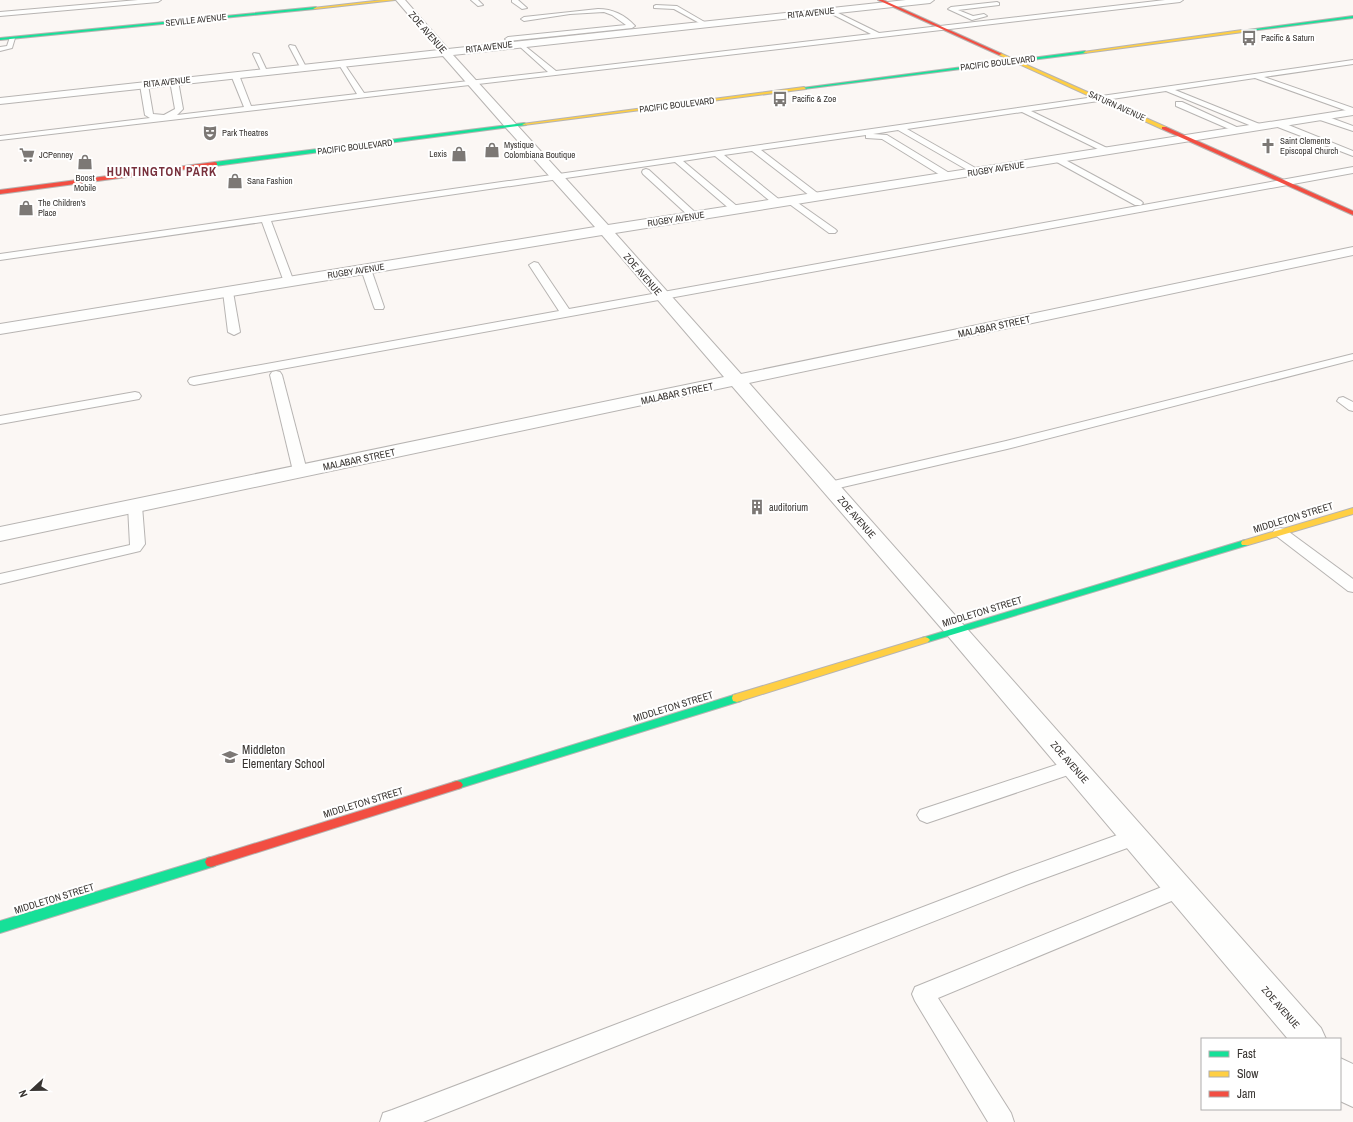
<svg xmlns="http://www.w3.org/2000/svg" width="1353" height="1122" viewBox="0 0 1353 1122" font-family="'Archivo Narrow',sans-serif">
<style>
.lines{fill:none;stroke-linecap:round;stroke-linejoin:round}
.lane-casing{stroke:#b7b4b2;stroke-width:2}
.street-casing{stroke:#b7b4b2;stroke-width:2}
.fast-casing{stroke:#b7b4b2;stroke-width:2}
.slow-casing{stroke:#b7b4b2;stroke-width:2}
.jam-casing{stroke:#b7b4b2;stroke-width:2}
.lane{fill:#fefefd;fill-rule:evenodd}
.street{fill:#fefefd;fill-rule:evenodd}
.fast{fill:#16e098;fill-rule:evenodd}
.slow{fill:#ffcf43;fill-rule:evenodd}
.jam{fill:#f24e42;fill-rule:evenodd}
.labels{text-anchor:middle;stroke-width:4;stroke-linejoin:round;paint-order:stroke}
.far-street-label{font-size:9px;fill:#383431;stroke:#fff}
.far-poi-label{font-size:9px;fill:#383431;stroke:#fff;text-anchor:start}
.street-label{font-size:10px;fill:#383431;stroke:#fff}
.poi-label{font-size:10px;fill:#383431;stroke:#fff;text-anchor:start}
.far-district-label{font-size:12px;font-weight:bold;letter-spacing:1px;fill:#78303c;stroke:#fff}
.near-poi-label{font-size:12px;fill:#383431;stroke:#fff;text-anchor:start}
</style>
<rect width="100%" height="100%" fill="#fbf7f4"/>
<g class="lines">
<defs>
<g id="lane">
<polygon points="138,0 161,0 158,2 0,16 0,12"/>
<polygon points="471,0 478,0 483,5 478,6"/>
<polygon points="512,0 518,0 527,8 522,9 512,2"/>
<polygon points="1165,0 1183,0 1180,2 0,140 0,136 150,118 145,115 140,85 144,83 148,85 153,114 164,115 175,109 170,81 174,79 178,81 183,109 177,115 244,107 231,75 235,73 239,75 251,106 357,94 338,63 341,61 343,62 364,93 548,72 518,45 518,43 520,42 556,71 871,34 828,12 827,11 830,9 879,33"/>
<polygon points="997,2 999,3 999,5 958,10 973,16 984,14 987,16 972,20 948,9 951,7"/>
<polygon points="656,5 677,6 708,24 703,25 674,9 654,8 654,6"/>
<path d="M598,9C613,9 625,15 635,26L632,28L508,41L505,39L508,37L626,25L612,15L604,12L570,14L524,21L521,19L524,17Z"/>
<polygon points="10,37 15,38 12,48 0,51 0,47 7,46"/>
<polygon points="290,45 295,46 306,67 305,68 300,67 289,46"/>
<polygon points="254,53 259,54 267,71 266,72 261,71 253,54"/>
<polygon points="1353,60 1353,64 1264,77 1353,108 1353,113 1255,78 1175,90 1262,125 1262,129 1259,129 1166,91 1031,111 1109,149 1110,151 1106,153 1022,112 907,129 979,170 980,172 979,174 976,175 898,130 873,134 887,135 951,174 952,176 951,178 945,178 882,139 866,138 866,135 761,150 820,195 822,197 817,200 814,199 752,151 724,155 781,201 783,203 778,206 775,205 715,156 683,161 738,207 740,209 738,211 732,211 675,162 271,221 294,282 289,285 284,282 262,222 0,260 0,254"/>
<polygon points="1176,102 1182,102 1243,130 1239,132 1236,132 1176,106"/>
<polygon points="1317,115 1323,115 1353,126 1353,131 1317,119"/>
<polygon points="1275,122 1281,122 1353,151 1353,156 1275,126"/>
<polygon points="1058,156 1141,201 1143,203 1141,205 1135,205 1055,161 1054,159"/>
<polygon points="1353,167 1353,173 194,385 190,384 188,381 190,378 194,377 559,311 529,265 534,262 538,263 569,309"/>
<polygon points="646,169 649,170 697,214 699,216 697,218 691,218 643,174 642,172 643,170"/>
<polygon points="791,198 835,229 837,231 835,233 829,233 788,203 786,201 788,199"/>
<polygon points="366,266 371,269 384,307 383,309 375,309 374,307 361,269"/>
<polygon points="228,289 233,292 240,332 234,335 228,332 223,292"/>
<polygon points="1353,354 1353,360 1007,449 830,490 825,489 823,486 825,483 1006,441"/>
<polygon points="276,371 280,372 282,375 307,471 305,474 295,474 293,471 270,375 272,372"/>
<polygon points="135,392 139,393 141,396 139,399 0,424 0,416"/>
<polygon points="1343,397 1353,402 1353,411 1349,410 1337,401 1339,398"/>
<polygon points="135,502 140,503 142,506 145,544 140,551 0,584 0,574 130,545 128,506 130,503"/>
<polygon points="1280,528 1285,529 1353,579 1353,592 1348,591 1275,535 1273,532 1275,529"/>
<polygon points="1074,759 1080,761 1083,766 1080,771 927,823 920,820 917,815 920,810"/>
<polygon points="1134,829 1141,831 1144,837 1141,843 1026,885 423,1122 380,1122 383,1113 392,1110 1012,873"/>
<polygon points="1179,880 1186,883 1189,889 1186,895 938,998 1011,1113 1014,1122 988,1122 915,1001 912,994 915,987"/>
</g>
<g id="street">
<polygon points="396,0 405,0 448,49 906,0 934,0 930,3 453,55 608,225 1353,109 1353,115 615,233 741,374 1353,247 1353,255 749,383 1321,1028 1326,1039 1288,1039 948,636 732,386 0,541 0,527 724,377 602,235 0,334 0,324 595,227 507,129 443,56 0,104 0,98 439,50"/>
<polygon points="1340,1058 1353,1064 1353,1107 1340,1101"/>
</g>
<g id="fast">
<polygon points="316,7 315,9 0,40 0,38"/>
<polygon points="1353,16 1353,18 1242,32 1240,31"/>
<polygon points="1085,51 1086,53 804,89 802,88"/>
<polygon points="524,123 526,124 526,125 215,166 212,164 215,162"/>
<polygon points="1245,540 1248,541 1249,543 1248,545 928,642 922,642 920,640 922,638"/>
<polygon points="737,694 741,695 742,698 741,701 457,789 453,788 451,785 453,782 457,781"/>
<polygon points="211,857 215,858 217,862 215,866 0,933 0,921"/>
</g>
<g id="slow">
<polygon points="383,0 395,0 315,9 313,8"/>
<polygon points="1242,30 1243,32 1085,53 1083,52"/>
<polygon points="1000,53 1166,127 1166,128 1162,129 999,55"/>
<polygon points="804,87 806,89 524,125 522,124"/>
<polygon points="1353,508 1353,514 1248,545 1242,545 1241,543 1242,541"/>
<polygon points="925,637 928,638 930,640 928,642 737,702 733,701 732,698 733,695"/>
</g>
<g id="jam">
<polygon points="878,0 883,0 1002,54 999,55"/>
<polygon points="1162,127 1166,127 1353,211 1353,215 1162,129"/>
<polygon points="215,162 217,163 217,165 0,194 0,190"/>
<polygon points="457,781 461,782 463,785 461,788 211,867 207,866 205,862 207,858 211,857"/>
</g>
</defs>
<use href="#lane" class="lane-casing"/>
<use href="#street" class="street-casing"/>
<use href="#fast" class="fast-casing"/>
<use href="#slow" class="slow-casing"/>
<use href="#jam" class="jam-casing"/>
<use href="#lane" class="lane"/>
<use href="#street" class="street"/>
<use href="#fast" class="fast"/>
<use href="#slow" class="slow"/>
<use href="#jam" class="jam"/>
</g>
<defs>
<symbol id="bus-bare" viewBox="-9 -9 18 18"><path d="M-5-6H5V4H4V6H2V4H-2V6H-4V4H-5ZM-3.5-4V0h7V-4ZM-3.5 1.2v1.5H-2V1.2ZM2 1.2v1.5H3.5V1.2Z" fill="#7c7875" stroke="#fff" stroke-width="2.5" paint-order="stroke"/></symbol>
<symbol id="theatre-bare" viewBox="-9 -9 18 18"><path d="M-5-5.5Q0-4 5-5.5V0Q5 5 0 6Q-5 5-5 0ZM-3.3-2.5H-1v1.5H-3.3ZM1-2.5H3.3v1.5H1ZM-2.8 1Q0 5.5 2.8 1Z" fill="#7c7875" stroke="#fff" stroke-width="2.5" paint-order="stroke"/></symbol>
<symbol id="church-bare" viewBox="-9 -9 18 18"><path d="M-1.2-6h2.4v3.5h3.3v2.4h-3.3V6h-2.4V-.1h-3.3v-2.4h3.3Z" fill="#7c7875" stroke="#fff" stroke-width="2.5" paint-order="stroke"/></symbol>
<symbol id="shop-bare" viewBox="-9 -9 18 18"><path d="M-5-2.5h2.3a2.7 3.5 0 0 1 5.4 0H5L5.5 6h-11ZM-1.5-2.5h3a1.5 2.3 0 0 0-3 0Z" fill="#7c7875" stroke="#fff" stroke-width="2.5" paint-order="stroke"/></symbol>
<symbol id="supermarket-bare" viewBox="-9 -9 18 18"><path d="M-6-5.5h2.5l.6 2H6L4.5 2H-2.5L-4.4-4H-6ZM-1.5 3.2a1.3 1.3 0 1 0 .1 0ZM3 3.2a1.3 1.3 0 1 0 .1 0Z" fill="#7c7875" stroke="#fff" stroke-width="2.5" paint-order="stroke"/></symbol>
<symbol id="building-bare" viewBox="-9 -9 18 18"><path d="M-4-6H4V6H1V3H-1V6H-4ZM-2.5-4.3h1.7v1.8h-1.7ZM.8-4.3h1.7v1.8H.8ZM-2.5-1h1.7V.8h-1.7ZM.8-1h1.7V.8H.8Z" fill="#7c7875" stroke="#fff" stroke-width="2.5" paint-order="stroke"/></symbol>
<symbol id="school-bare" viewBox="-9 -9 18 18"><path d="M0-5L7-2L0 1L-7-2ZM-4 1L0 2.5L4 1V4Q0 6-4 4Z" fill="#7c7875" stroke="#fff" stroke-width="2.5" paint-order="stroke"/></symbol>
</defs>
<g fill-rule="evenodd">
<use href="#bus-bare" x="1238" y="27" width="22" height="22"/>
<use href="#bus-bare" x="769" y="88" width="22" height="22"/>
<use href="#theatre-bare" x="199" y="122" width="22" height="22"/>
<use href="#church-bare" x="1257" y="135" width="22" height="22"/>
<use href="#shop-bare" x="481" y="139" width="22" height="22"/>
<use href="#shop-bare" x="448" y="143" width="22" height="22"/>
<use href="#supermarket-bare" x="16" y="144" width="22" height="22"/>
<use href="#shop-bare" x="74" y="151" width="22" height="22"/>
<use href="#shop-bare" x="224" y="170" width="22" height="22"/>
<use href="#shop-bare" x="15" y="197" width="22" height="22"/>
<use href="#building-bare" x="746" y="496" width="22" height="22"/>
<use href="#school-bare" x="219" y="746" width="22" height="22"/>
</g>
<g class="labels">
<g class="far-street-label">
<text transform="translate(811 13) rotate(-6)" y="3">RITA AVENUE</text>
<text transform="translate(196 20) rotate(-6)" y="3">SEVILLE AVENUE</text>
<text transform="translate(489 47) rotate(-7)" y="3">RITA AVENUE</text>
<text transform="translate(998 63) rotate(-7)" y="3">PACIFIC BOULEVARD</text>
<text transform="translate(167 82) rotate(-6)" y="3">RITA AVENUE</text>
<text transform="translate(677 105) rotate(-7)" y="3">PACIFIC BOULEVARD</text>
<text transform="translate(1117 106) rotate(24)" y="3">SATURN AVENUE</text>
<text transform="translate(355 147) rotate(-7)" y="3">PACIFIC BOULEVARD</text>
<text transform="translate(996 169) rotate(-9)" y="3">RUGBY AVENUE</text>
<text transform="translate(676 219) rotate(-9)" y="3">RUGBY AVENUE</text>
<text transform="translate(356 271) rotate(-9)" y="3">RUGBY AVENUE</text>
</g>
<g class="far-poi-label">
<text x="1261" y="41">Pacific &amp; Saturn</text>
<text x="792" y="102">Pacific &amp; Zoe</text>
<text x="222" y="136">Park Theatres</text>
<text x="1280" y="144">Saint Clements<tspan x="1280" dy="10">Episcopal Church</tspan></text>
<text x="504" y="148">Mystique<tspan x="504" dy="10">Colombiana Boutique</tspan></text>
<text x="447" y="157" text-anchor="end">Lexis</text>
<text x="39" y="158">JCPenney</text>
<text x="85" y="181" text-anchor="middle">Boost<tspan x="85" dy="10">Mobile</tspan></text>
<text x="247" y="184">Sana Fashion</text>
<text x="38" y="206">The Children's<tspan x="38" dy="10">Place</tspan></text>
</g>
<g class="street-label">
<text transform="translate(428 32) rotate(49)" y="4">ZOE AVENUE</text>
<text transform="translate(643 274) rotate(49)" y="4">ZOE AVENUE</text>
<text transform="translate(994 326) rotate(-12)" y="4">MALABAR STREET</text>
<text transform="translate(677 393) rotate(-12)" y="4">MALABAR STREET</text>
<text transform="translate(359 459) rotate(-12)" y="4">MALABAR STREET</text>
<text transform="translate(857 517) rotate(49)" y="4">ZOE AVENUE</text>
<text transform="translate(1293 517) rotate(-17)" y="4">MIDDLETON STREET</text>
<text transform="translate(982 611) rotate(-17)" y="4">MIDDLETON STREET</text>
<text transform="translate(673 706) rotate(-17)" y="4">MIDDLETON STREET</text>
<text transform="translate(1070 762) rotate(49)" y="4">ZOE AVENUE</text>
<text transform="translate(363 802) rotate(-17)" y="4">MIDDLETON STREET</text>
<text transform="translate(54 898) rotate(-17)" y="4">MIDDLETON STREET</text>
<text transform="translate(1281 1007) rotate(49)" y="4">ZOE AVENUE</text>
</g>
<g class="poi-label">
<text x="769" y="511">auditorium</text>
</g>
<g class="far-district-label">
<text x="162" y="176">HUNTINGTON PARK</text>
</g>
<g class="near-poi-label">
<text x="242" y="754">Middleton<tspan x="242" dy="14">Elementary School</tspan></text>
</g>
</g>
<rect x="1201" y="1038" width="140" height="72" fill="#ffffff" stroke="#afaead"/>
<rect x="1209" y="1051" width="20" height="6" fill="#16e098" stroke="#afaead"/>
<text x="1237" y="1058" font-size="12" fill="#383431">Fast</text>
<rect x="1209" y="1071" width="20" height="6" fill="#ffcf43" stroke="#afaead"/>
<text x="1237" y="1078" font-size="12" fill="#383431">Slow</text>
<rect x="1209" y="1091" width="20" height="6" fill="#f24e42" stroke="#afaead"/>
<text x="1237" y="1098" font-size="12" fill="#383431">Jam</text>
<g transform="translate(32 1090) rotate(248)" stroke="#ffffff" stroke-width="3" paint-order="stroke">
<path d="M0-3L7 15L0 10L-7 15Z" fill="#383431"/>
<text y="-6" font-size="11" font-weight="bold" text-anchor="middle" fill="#383431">N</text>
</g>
</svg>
